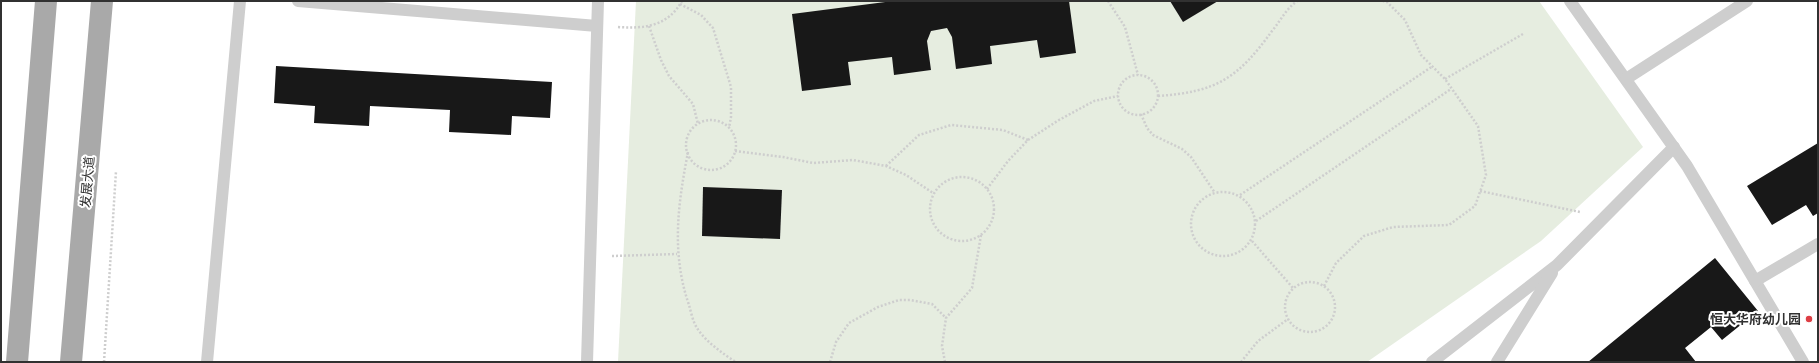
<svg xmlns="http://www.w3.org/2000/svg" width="1819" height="363" viewBox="0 0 1819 363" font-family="'Roboto Condensed','Noto Sans SC',sans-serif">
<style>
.green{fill:#e6ede0}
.building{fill:#181818}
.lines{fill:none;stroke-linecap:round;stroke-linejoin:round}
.path{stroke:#cecece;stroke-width:2.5;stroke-dasharray:2 2;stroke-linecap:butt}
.service{stroke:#cecece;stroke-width:12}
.primary{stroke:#a9a9a9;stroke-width:22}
.poi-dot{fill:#dd3e44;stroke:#fff;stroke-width:1.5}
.labels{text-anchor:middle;stroke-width:4;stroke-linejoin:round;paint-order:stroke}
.street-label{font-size:13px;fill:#313131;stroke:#fff}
.poi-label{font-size:13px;font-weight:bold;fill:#313131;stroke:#fff;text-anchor:end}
</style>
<rect width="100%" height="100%" fill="#fff"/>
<polygon class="green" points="636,1 1539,1 1643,147 1541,241 1367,362 618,362"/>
<g class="building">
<polygon points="893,1 1069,1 1076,53 1040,58 1037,40 990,46 992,64 956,69 952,37 947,28 931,31 927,41 931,70 894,75 892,57 848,62 851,85 802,91 792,14"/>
<polygon points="1170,1 1218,1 1183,22"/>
<polygon points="276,66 552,82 550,118 512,116 511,135 449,132 450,110 370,106 369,126 314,123 315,106 274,103"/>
<polygon points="1818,143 1818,213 1813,216 1806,205 1772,225 1747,186"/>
<polygon points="703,187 782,190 780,239 702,236"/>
<polygon points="1715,258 1758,311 1722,340 1711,327 1685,348 1696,362 1588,362"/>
</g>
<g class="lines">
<g class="path">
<polyline points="1108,1 1125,27 1138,75"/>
<polyline points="680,4 701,15 713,28 731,87 731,117 729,128"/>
<polyline points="649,26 661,60 669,76 693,104 698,124"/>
<path d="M618,27C645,29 668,26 682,1"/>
<circle cx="1138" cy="95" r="20"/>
<polyline points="1445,79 1523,34"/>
<path d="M1158,96C1217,92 1238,78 1272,31C1281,20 1286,9 1297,1"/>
<polyline points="1141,114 1147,128 1153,135 1182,149 1191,157 1215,193"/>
<circle cx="711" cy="145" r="25"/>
<polyline points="735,151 783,157 813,163 853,160 886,166 906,175 933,193"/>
<path d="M688,152C678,204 671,253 689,305C691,312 693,322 697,328C705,341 723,354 736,362"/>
<polyline points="886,166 919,135 951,125 1003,130 1028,140"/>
<circle cx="962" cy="209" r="32"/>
<polyline points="987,189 1008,161 1028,140 1059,120 1094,101 1118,96"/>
<polyline points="1480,191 1580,212"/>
<circle cx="1223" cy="224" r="32"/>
<polyline points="1240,195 1433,66"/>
<polyline points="1256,221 1451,89"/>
<polyline points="1252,241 1293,288"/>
<polyline points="612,256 677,254"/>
<circle cx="1310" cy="307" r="25"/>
<polyline points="1324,286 1336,263 1364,236 1393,227 1449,225 1475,206 1486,175 1478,126 1445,79 1421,55 1405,20 1387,2 1383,1"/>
<polyline points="104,362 116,171"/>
<polyline points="830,362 836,342 849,323 878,307 899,300 910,300 932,304 946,318"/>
<polyline points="945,362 942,346 946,318 972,288 981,235"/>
<polyline points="1241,362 1258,341 1288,319"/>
</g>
<g class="service">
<polyline points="298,1 597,26"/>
<polyline points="1570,1 1687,166 1803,362"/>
<polyline points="1626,79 1747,1"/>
<polyline points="1755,281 1818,244"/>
<polyline points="207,362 240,1"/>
<polyline points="587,362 598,1"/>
<polyline points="1432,362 1557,265 1674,147"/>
<polyline points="1497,362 1552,273"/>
</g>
<g class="primary">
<polyline points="17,362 46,1"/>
<polyline points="71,362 102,1"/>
</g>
</g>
<circle class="poi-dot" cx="1809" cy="319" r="4"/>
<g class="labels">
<g class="street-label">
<text transform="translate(87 182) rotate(-85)" y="5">发展大道</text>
</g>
<g class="poi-label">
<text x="1801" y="324">恒大华府幼儿园</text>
</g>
</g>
<rect width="1819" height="363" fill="none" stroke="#313131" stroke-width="4"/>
</svg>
